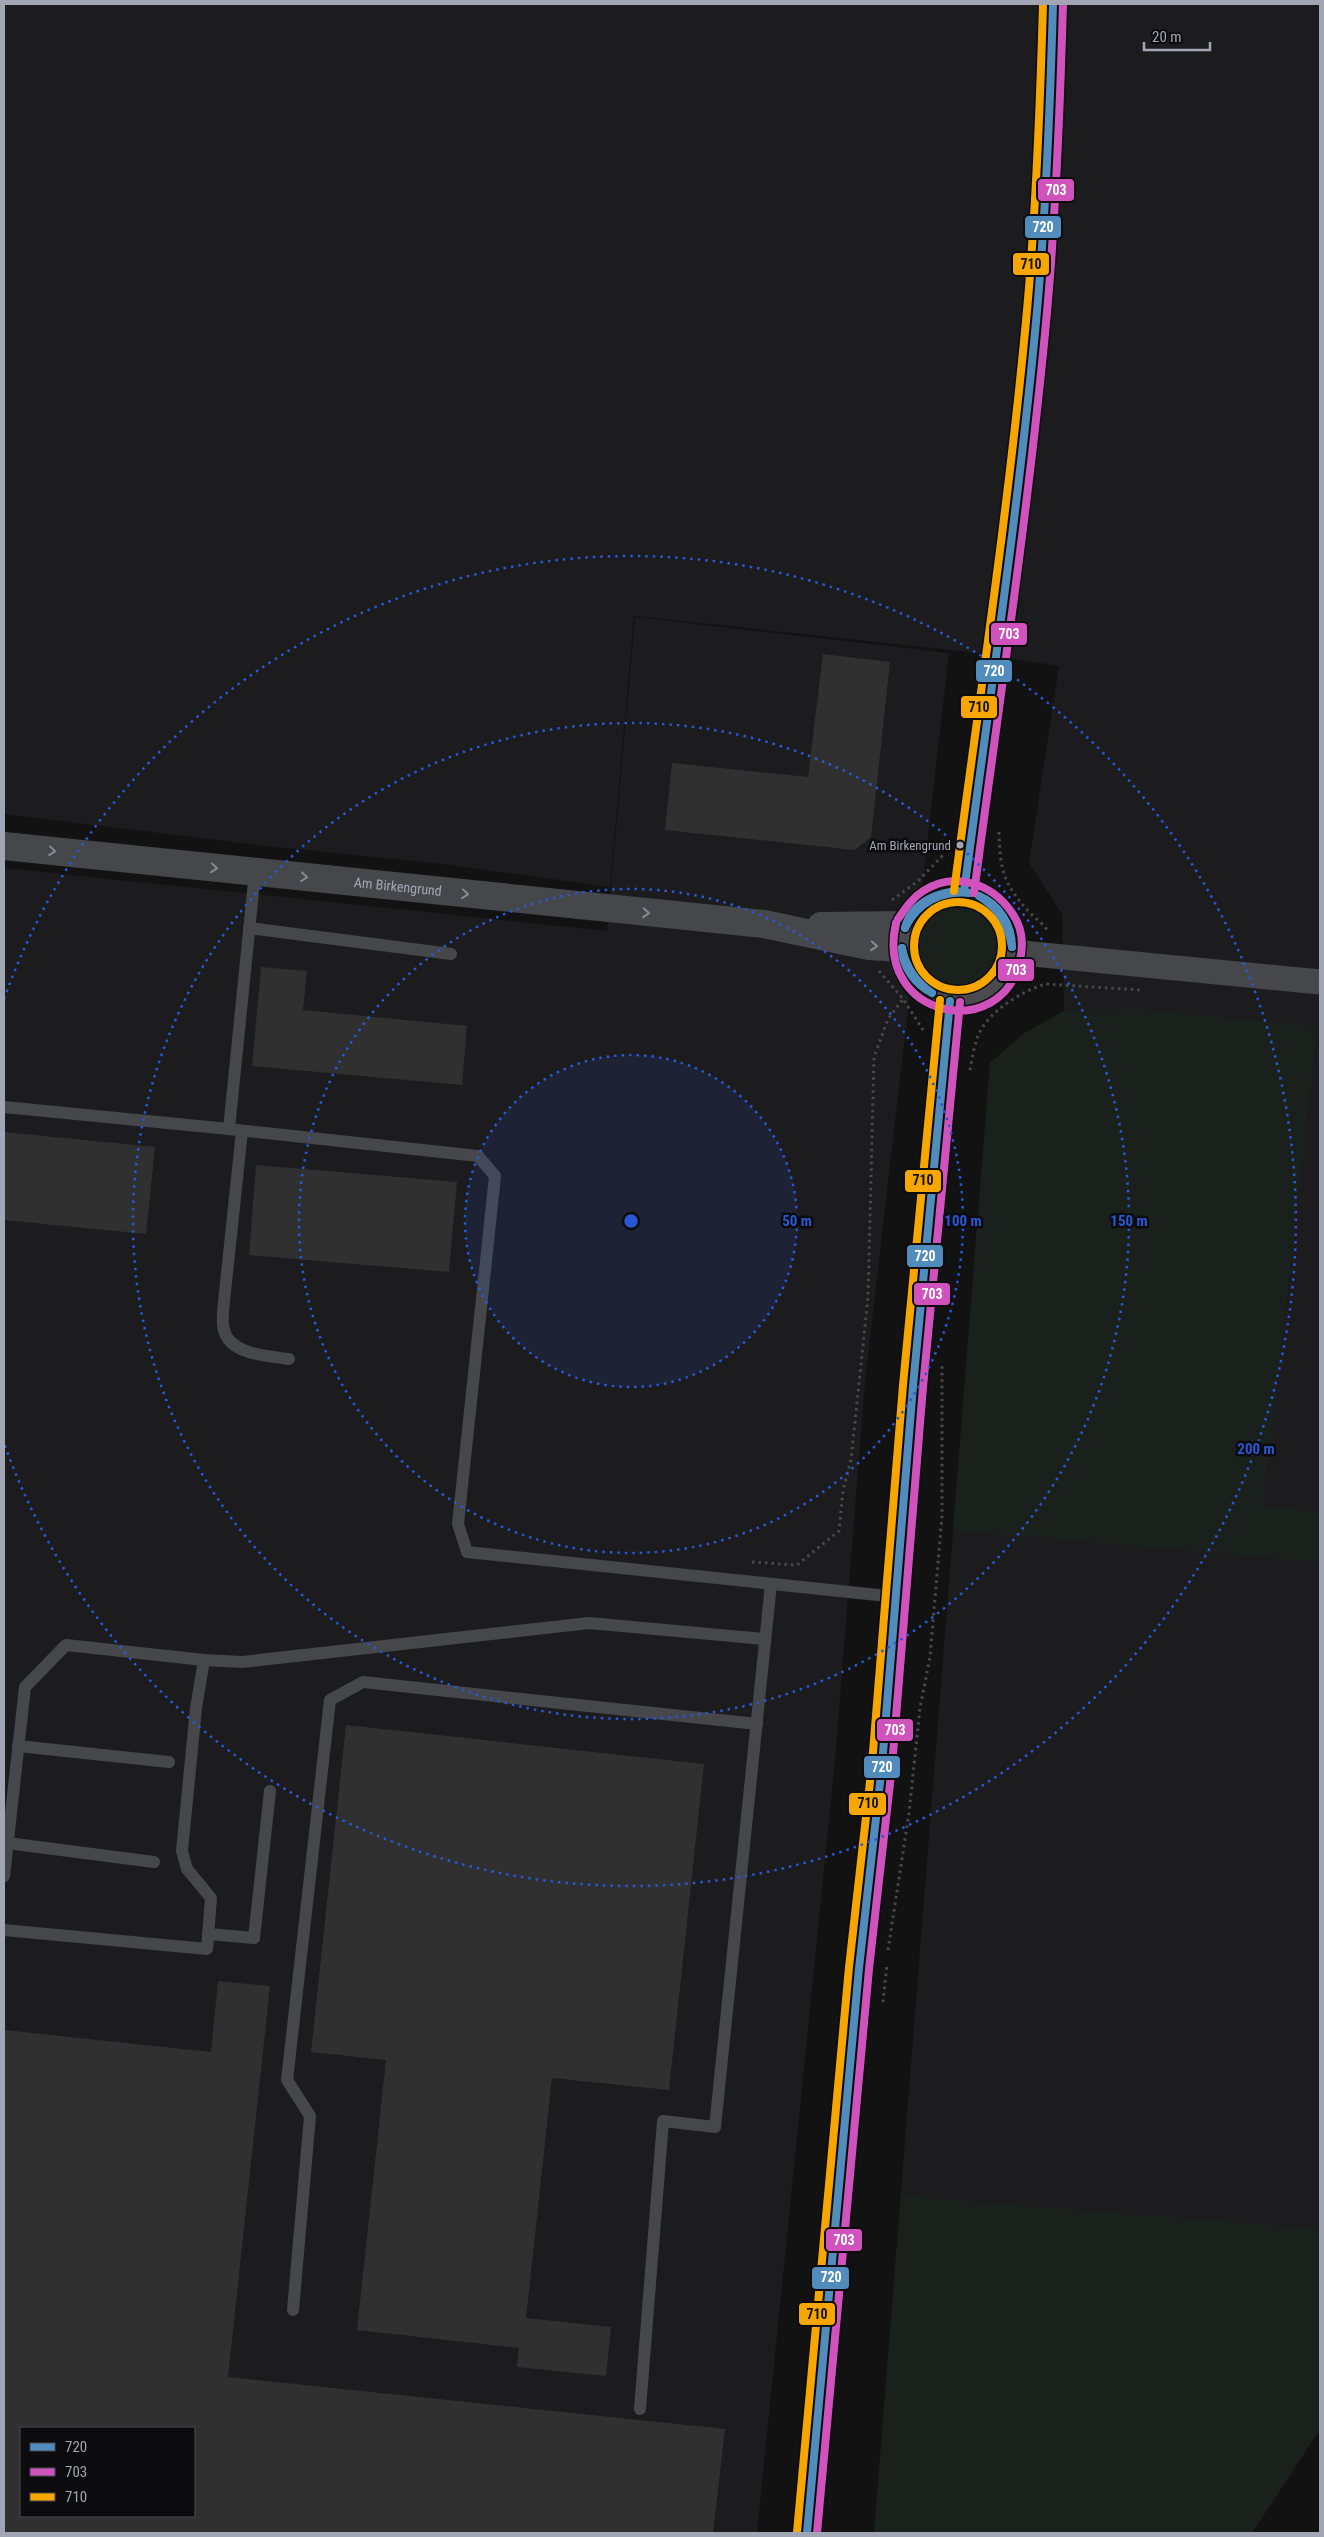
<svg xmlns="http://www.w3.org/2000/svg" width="1324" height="2537" viewBox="0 0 1324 2537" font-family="'Roboto Condensed',sans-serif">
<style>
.built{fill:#1c1c1e;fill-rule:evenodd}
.green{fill:#1a211c}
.building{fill:#303031;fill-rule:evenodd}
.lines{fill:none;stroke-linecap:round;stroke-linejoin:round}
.path{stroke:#48484d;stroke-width:3;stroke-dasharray:2.5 4;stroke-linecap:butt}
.service{stroke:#46474b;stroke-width:12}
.minor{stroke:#46474b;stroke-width:25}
.tertiary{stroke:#46474b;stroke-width:28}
.secondary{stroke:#4a4b4f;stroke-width:28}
.bus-1-casing{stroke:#0c0c0e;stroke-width:11}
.bus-2-casing{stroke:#0c0c0e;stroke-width:11}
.bus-3-casing{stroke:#0c0c0e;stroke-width:11}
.bus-1{stroke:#518cbc;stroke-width:8}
.bus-2{stroke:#d052bc;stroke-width:8}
.bus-3{stroke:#f7a600;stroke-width:8}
.oneway{stroke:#868a94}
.ring{fill:none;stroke:#2a57d4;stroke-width:2.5;stroke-dasharray:2.5 5}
.bus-dot{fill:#a2a6b4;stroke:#0c0c0e;stroke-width:2}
.labels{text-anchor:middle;stroke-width:5;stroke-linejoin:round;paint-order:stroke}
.bus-label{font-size:13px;fill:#a2a6b4;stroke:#0c0c0e;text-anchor:end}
.street-label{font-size:14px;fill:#a2a6b4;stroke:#0c0c0e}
.centre{fill:#2a57d4;stroke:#0c0c0e;stroke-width:2.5}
.ring-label{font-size:15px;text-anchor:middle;font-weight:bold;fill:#2a57d4;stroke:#0c0c0e;stroke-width:5;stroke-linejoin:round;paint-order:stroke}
.line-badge{stroke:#0c0c0e;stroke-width:2}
.badge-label{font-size:14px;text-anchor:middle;font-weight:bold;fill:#fff}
.pale-badge-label{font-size:14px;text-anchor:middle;font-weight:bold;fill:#111}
</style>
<rect width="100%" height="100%" fill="#121212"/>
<g class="built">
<polygon points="4,4 1320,4 1320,2429 1252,2533 874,2533 990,1063 1023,1034 1064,1011 1062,914 1029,863 1059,666 962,651 634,616 610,887 434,863 266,846 4,814"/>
<path d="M635,617L949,653L865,1382L835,1761L757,2533H4V868L607,931ZM21,2428H194V2516H21Z"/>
</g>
<g class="green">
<circle cx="957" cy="945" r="44"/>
<polygon points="1136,1009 1317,1027 1263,1506 1320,1512 1320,1562 953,1530 990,1063 1023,1034 1064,1011"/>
<polygon points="901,2196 1320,2229 1320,2429 1252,2533 874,2533"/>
</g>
<g class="building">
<polygon points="823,654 890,662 871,837 855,850 665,830 672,763 808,777"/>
<polygon points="261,967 307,971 303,1010 467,1026 462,1085 252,1066"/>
<polygon points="4,1132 155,1147 146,1234 4,1220"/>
<polygon points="256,1165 457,1182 449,1272 249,1255"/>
<polygon points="346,1725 704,1764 669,2090 552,2078 526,2318 611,2327 606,2376 517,2367 519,2348 357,2330 386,2060 311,2052"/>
<path d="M218,1981L270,1986L228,2377L725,2429L713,2533H4V2030L211,2052ZM21,2428H194V2516H21Z"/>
</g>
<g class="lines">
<g class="path">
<path d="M999,832C1000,870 1003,883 1029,912C1035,918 1045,925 1048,932"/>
<polyline points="892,900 918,881 943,855"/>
<polyline points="879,971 903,999 923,1030"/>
<path d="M970,1070C972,1059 974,1046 978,1036C988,1011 1021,992 1045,984L1141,990"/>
<polyline points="752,1562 797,1565 839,1531 843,1490 851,1460 868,1297 874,1057 888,1019 903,999"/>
<polyline points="888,1950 909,1813 920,1708 930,1657 942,1516 942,1363"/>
<polyline points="883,2002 887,1964"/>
</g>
<g class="service">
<polyline points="255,872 229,1129 478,1156 495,1176 458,1524 467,1552 897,1597"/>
<polyline points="249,928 451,954"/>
<polyline points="4,1107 229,1129"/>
<path d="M242,1131L223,1311C223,1317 222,1324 224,1330C230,1355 269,1356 289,1359"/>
<polyline points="18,1746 169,1762"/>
<polyline points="7,1843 154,1862"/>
<polyline points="4,1876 25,1687 66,1645 204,1660 242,1662 589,1623 765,1639"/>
<polyline points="4,1930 207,1949 211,1898 187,1869 182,1851 196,1708 204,1660"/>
<polyline points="208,1934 254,1938 270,1791"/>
<polyline points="293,2310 310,2116 287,2080 330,1700 363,1682 757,1724"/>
<polyline points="640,2409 663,2121 715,2127 771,1584"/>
</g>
<polyline class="minor" points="1012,952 1320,982"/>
<g class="tertiary">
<path id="s1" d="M4,846L764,924L869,946L902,948"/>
<polyline points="821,926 906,925"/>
</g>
<g class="secondary">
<circle cx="957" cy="946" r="55"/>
<path d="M964,892C989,702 1018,512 1036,322C1046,216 1050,110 1053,4"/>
<polyline points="807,2533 859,1968 882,1765 913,1386 950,1001"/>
</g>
<defs>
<g id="bus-1">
<path d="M964,892C989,702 1018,513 1036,322C1046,216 1050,110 1053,4"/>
<path d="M979,896C999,904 1012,925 1012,947"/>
<path d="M979,896C999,909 1008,924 1012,947"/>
<path d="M905,928C911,902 946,886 970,893"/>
<path d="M905,928C917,902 942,890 970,893"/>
<path d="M902,948C906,968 916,982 932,993"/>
<path d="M902,948C902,968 916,985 932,993"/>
<polyline points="807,2533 859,1968 882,1765 913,1386 950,1001"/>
</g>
<g id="bus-2">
<path d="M974,893C999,703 1028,514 1046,323C1056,217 1060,111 1063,4"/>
<path d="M896,923C874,1019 1003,1043 1020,960C1024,943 1022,927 1012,913C992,883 954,871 923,891C912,898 905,909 898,919"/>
<polyline points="817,2533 869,1969 892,1766 923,1387 960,1002"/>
</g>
<g id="bus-3">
<path d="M954,891C979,701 1008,512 1026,321C1036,216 1040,110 1043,4"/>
<circle cx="958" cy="946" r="44"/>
<polyline points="797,2532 849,1967 872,1764 903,1385 940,1000"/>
</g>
</defs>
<use href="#bus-1" class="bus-1-casing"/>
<use href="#bus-2" class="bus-2-casing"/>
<use href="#bus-3" class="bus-3-casing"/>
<use href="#bus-1" class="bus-1"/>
<use href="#bus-2" class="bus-2"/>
<use href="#bus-3" class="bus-3"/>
</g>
<defs><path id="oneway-chevron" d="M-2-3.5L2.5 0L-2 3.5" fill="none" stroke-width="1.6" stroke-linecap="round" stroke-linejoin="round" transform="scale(1.25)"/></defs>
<g class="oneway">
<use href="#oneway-chevron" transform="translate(52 851) rotate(6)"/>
<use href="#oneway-chevron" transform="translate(214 868) rotate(6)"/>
<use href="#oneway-chevron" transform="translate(304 877) rotate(6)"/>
<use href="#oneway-chevron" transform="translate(465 894) rotate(6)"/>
<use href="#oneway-chevron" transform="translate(646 913) rotate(5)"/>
<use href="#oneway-chevron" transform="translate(874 946) rotate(5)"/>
</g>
<circle cx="631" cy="1221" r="166" fill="#2a57d4" fill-opacity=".12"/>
<g class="ring">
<circle cx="631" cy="1221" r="166"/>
<circle cx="631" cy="1221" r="332"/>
<circle cx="631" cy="1221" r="498"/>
<path d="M4 999A665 665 0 1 1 4 1443"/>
</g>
<circle class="bus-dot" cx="960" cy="845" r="4.5"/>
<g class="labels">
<g class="bus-label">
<text x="951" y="850">Am Birkengrund</text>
</g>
<g class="street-label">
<text dy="5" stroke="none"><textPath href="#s1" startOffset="396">Am Birkengrund</textPath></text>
</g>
</g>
<circle cx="631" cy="1221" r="8" class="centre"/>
<g class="ring-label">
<text x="797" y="1226">50 m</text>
<text x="963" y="1226">100 m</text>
<text x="1129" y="1226">150 m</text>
<text x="1256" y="1454">200 m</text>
</g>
<g class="line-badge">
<rect x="1037" y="178" width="38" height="24" rx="5" fill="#d052bc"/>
<rect x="1024" y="215" width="38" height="24" rx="5" fill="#518cbc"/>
<rect x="1012" y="252" width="38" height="24" rx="5" fill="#f7a600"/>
<rect x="990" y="622" width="38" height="24" rx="5" fill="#d052bc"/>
<rect x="975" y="659" width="38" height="24" rx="5" fill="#518cbc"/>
<rect x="960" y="695" width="38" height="24" rx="5" fill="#f7a600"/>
<rect x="997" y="958" width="38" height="24" rx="5" fill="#d052bc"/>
<rect x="904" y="1169" width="38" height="24" rx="5" fill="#f7a600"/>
<rect x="906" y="1244" width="38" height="24" rx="5" fill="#518cbc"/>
<rect x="913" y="1282" width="38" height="24" rx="5" fill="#d052bc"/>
<rect x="876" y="1718" width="38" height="24" rx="5" fill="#d052bc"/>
<rect x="863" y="1755" width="38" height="24" rx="5" fill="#518cbc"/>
<rect x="848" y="1792" width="39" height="24" rx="5" fill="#f7a600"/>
<rect x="825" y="2228" width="38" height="24" rx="5" fill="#d052bc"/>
<rect x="811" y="2266" width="39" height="24" rx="5" fill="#518cbc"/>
<rect x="798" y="2302" width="38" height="24" rx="5" fill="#f7a600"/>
</g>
<g class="badge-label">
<text x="1056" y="195">703</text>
<text x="1043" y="232">720</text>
<text x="1009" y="639">703</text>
<text x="994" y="676">720</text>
<text x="1016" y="975">703</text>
<text x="925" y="1261">720</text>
<text x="932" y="1299">703</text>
<text x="895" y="1735">703</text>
<text x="882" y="1772">720</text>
<text x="844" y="2245">703</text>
<text x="831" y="2282">720</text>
</g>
<g class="pale-badge-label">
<text x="1031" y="269">710</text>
<text x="979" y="712">710</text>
<text x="923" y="1185">710</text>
<text x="868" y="1808">710</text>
<text x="817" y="2319">710</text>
</g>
<rect width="1324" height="2537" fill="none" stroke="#a2a6b4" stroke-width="10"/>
<rect x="20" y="2427" width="175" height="90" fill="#0c0c0e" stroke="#484a50"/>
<rect x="30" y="2443" width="25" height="8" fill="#518cbc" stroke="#484a50"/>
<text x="65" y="2452" font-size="15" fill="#a2a6b4">720</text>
<rect x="30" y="2468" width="25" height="8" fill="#d052bc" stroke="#484a50"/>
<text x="65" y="2477" font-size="15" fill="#a2a6b4">703</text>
<rect x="30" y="2493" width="25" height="8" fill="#f7a600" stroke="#484a50"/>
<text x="65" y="2502" font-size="15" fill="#a2a6b4">710</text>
<path d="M1144 42v8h66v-8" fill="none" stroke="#a2a6b4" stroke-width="2.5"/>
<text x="1152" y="42" font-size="15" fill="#a2a6b4" stroke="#0c0c0e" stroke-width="4" paint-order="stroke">20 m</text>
</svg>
